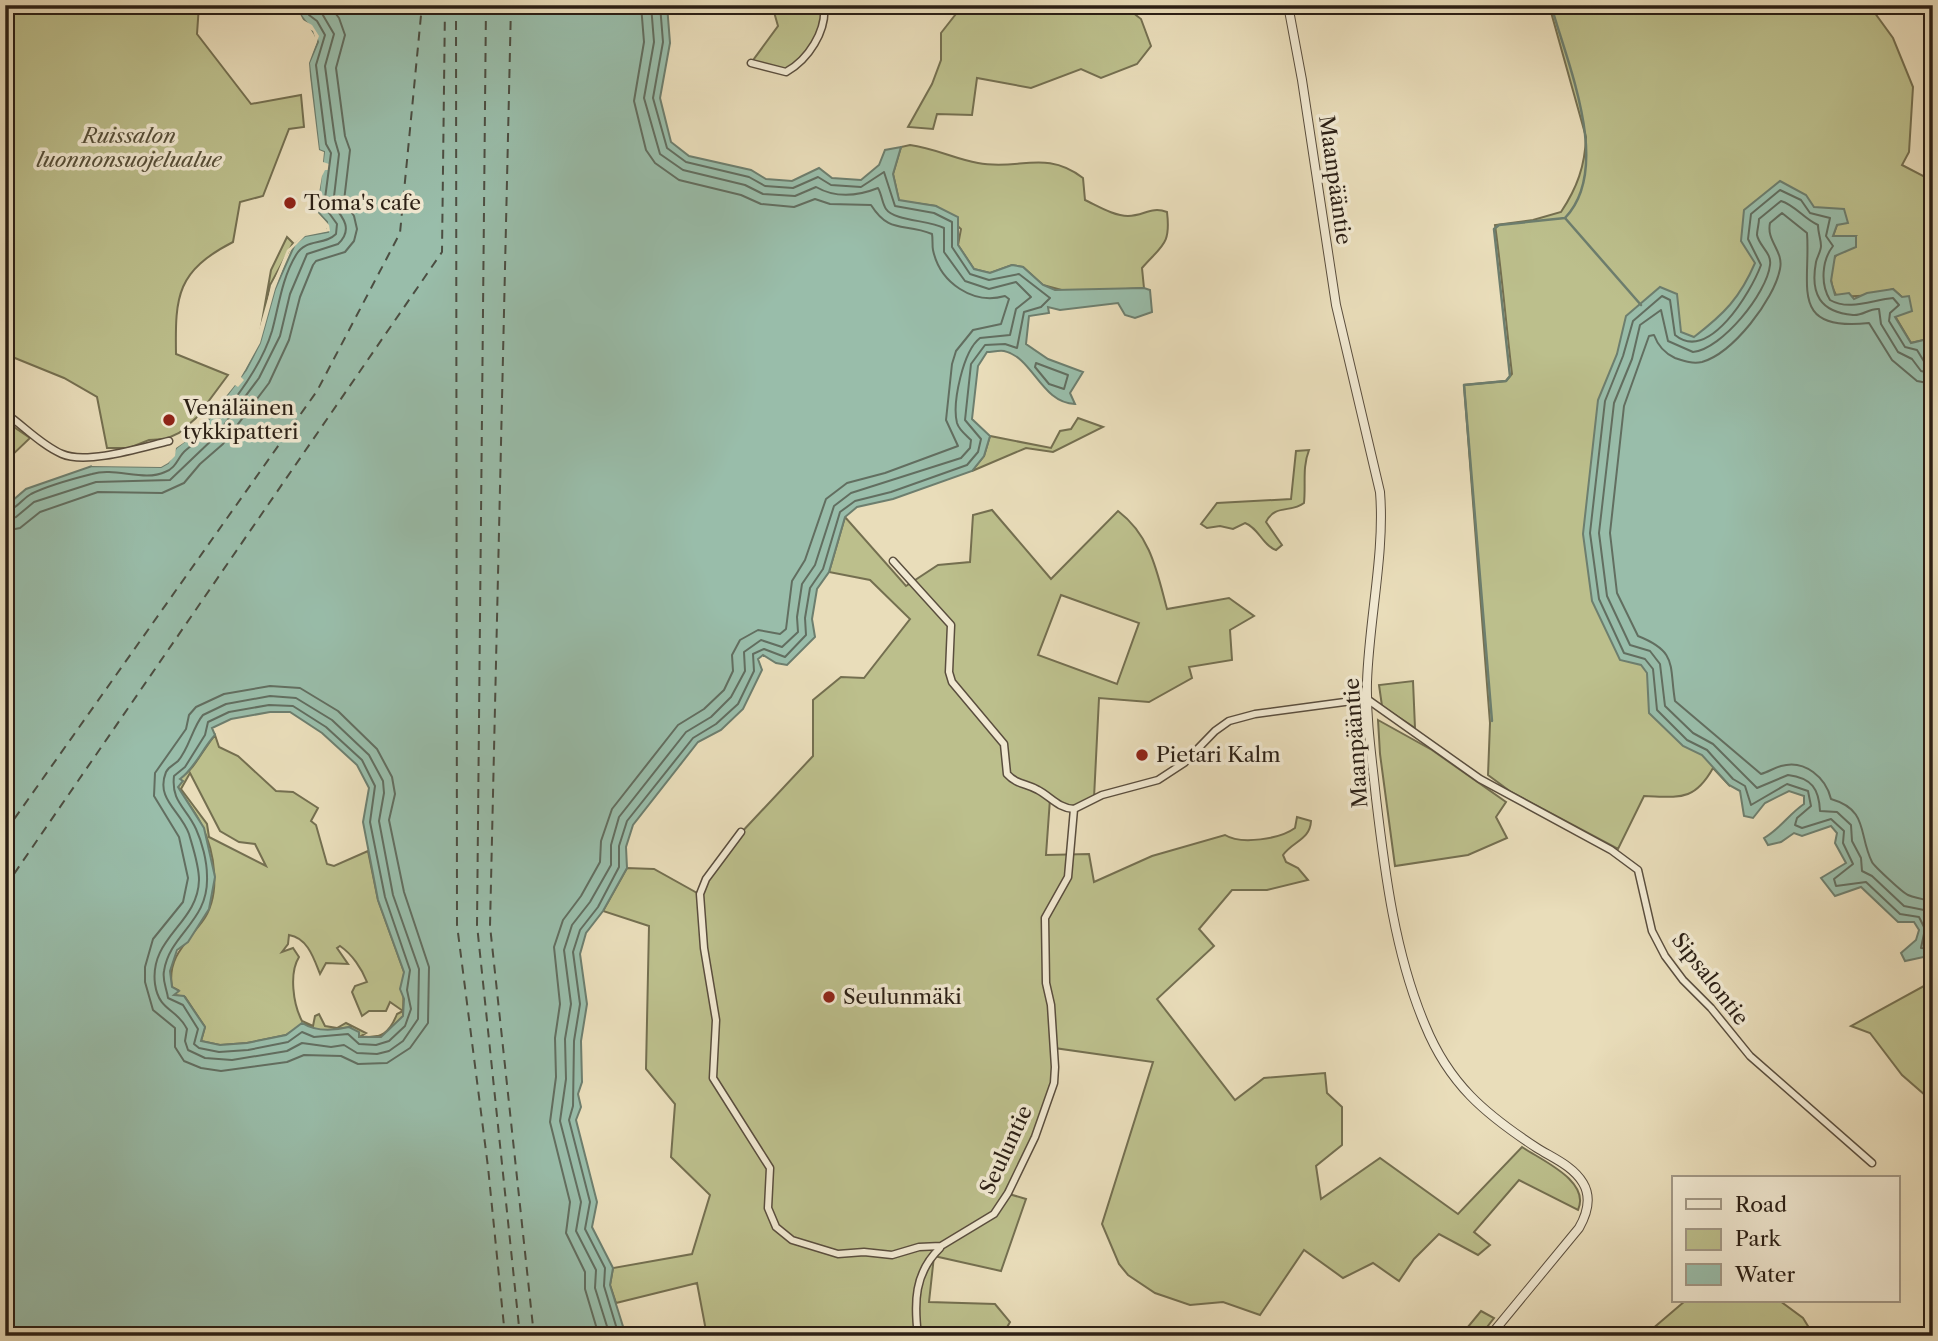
<svg xmlns="http://www.w3.org/2000/svg" width="1938" height="1341" viewBox="0 0 1938 1341" font-family="'Libre Caslon Text',serif">
<style>
.green{fill:#bcbf8c;stroke:#746f50;stroke-width:2;fill-rule:evenodd}
.water{fill:#99bdaa;stroke:#6d7e6e;stroke-width:2;fill-rule:evenodd}
.pier{fill:#e9ddba}
.lines{fill:none;stroke-linecap:round;stroke-linejoin:round}
.shore{stroke:#626e60;stroke-width:2}
.stream{stroke:#6d7e6e;stroke-width:2.5}
.ferry{stroke:#4c4e42;stroke-width:2;stroke-dasharray:9 7;stroke-linecap:butt}
.minor-casing{stroke:#5a4e3e;stroke-width:9}
.tertiary-casing{stroke:#5a4e3e;stroke-width:10}
.minor{stroke:#f1e9d2;stroke-width:6}
.tertiary{stroke:#f1e9d2;stroke-width:8}
.poi-dot{fill:#8f2418;stroke:#f1e9d2;stroke-width:2.5}
.labels{text-anchor:middle;stroke-width:7;stroke-linejoin:round;paint-order:stroke}
.park-label{font-size:21px;font-style:italic;fill:#564f39;stroke:#f1e9d2}
.street-label{font-size:21px;fill:#2b1f15;stroke:#f1e9d2}
.poi-label{font-size:21px;fill:#2b1f15;stroke:#f1e9d2;text-anchor:start}
</style>
<rect width="100%" height="100%" fill="#e9ddba"/>
<filter id="stains"><feTurbulence type="fractalNoise" baseFrequency=".00286" numOctaves="4"/><feColorMatrix values="0 0 0 0 .2 0 0 0 0 .09 0 0 0 0 .02 0 0 0 .5 -.17"/></filter>
<radialGradient id="worn" r=".72"><stop offset=".6" stop-color="#630" stop-opacity="0"/><stop offset="1" stop-color="#630" stop-opacity=".3"/></radialGradient>
<g class="green">
<path d="M5,5H199L197,34L251,104L301,95L304,127L289,129L263,196L240,202L233,242C177,271 175,295 176,354L228,375L196,418L179,433L166,439L149,440L129,448H107L97,397L64,378L5,354Z"/>
<path d="M772,5H824C827,34 804,53 786,72L751,63L778,26Z"/>
<polygon points="963,5 1123,5 1141,19 1151,46 1137,64 1101,78 1081,69 1031,88 977,78 972,115 937,114 933,129 908,127 932,84 941,60 941,33"/>
<path d="M1549,5H1869L1893,38L1913,87L1909,152L1902,165L1933,181V341L1932,338L1911,343L1895,316L1902,297L1893,289C1873,296 1854,298 1836,295C1829,282 1828,264 1838,253L1846,251L1856,236H1833L1837,225L1830,210L1729,785L1713,768C1694,802 1679,797 1644,796L1618,849L1511,792L1488,775L1490,723L1464,385L1506,381L1512,374C1506,324 1502,275 1495,225L1533,220L1561,212C1577,188 1585,166 1586,137Z"/>
<path d="M910,145C934,148 955,159 978,163C1019,171 1045,149 1083,178L1085,200C1098,206 1114,216 1128,216C1144,216 1151,206 1167,212C1171,245 1162,245 1142,268L1144,288L1069,292L1043,285L1023,267L1012,265L990,273L974,269L958,245L961,229L936,206L899,201L893,174L901,147Z"/>
<polygon points="287,237 293,243 270,285 260,333 271,270"/>
<polygon points="1078,418 1103,427 1053,452 1026,448 972,471 984,456 990,436 1051,448 1060,431 1071,429"/>
<polygon points="5,421 30,438 5,462"/>
<path d="M1309,450C1302,468 1306,484 1304,503C1291,513 1275,504 1266,522L1282,545L1276,550C1262,545 1259,528 1245,523L1233,529L1220,526L1207,528L1201,524L1217,503L1291,499L1296,451Z"/>
<path d="M992,510L1051,579L1118,511C1151,536 1157,572 1167,609L1229,598L1254,616L1230,630L1232,660L1189,667L1192,678L1149,702L1099,698L1094,798L1074,809L1050,799L1046,855L1089,854L1094,882L1152,856L1225,835C1241,845 1280,839 1295,828L1297,817L1311,821C1310,840 1293,841 1283,855L1286,862L1298,868L1308,880L1267,890H1232L1199,929L1214,946L1157,999L1235,1100L1264,1078L1325,1073L1327,1093L1342,1107V1145L1316,1166L1321,1199L1380,1158L1458,1214L1522,1147C1541,1160 1591,1181 1578,1210L1519,1180L1474,1232L1490,1245L1478,1255L1439,1234L1414,1259L1399,1281L1373,1263L1343,1278L1304,1250L1260,1315L1223,1302L1190,1305L1155,1293L1128,1275L1119,1264L1102,1224L1153,1062L1054,1048V1083L1009,1194L1026,1199L1001,1271L934,1256L929,1302L995,1304L1010,1322L1002,1336H707L697,1283L616,1303L610,1285L613,1268L692,1254L710,1195L671,1157L675,1104L646,1069L649,926L603,911L627,868L654,869L699,894L739,835L813,756V700L841,677L864,678L910,619L870,580L829,572L845,517L906,586L938,565L970,562L973,515ZM1061,595L1139,623L1117,684L1038,655Z"/>
<polygon points="1413,681 1415,728 1382,706 1379,685"/>
<polygon points="1378,720 1432,750 1506,802 1496,817 1507,838 1468,855 1395,866 1380,754"/>
<path d="M215,735L219,747L238,756L276,791L293,792L318,808L311,821L316,825L327,864L334,866L368,851L378,900L404,972L403,1016L385,1035L361,1038L350,1027C336,1029 315,1035 305,1023L286,1035L247,1043L220,1045L201,1041L205,1027L185,997L174,995L178,990L172,987C167,958 186,943 202,922C222,895 215,852 201,824C195,811 185,800 178,787L180,778C195,769 203,749 215,735ZM190,773L220,831L239,842L255,844L266,866L209,837L207,824L181,789ZM289,935C308,938 314,959 320,974L326,963L348,964L337,948L340,946C352,954 362,969 367,982L355,986L352,992L362,1016L369,1011H386L390,1002L403,1011L397,1014C390,1032 381,1040 361,1036L366,1033L346,1023L337,1028L325,1026L319,1014L315,1016L313,1026L302,1021C293,1004 289,973 299,957L293,948L282,952L288,944Z"/>
<polygon points="1933,981 1933,1102 1902,1075 1870,1033 1851,1026"/>
<polygon points="1685,1301 1780,1301 1803,1318 1814,1336 1644,1336"/>
<polygon points="1481,1311 1494,1318 1480,1336 1468,1336 1467,1328"/>
</g>
<g class="water">
<path d="M301,5H667L670,43L660,98L671,142L689,156L751,170L766,179L792,181L819,168L832,178L861,180L879,165L885,150L901,147L893,174L899,200L936,206L958,217V245L974,269L990,273L1012,265L1023,267L1043,285L1055,290L1144,288L1150,290L1152,312L1135,318L1125,315L1118,303L1060,310L1048,307L1049,313L1029,316L1026,344L1048,359L1083,372L1070,393L1075,404C1041,403 1033,357 1004,351C999,350 992,352 987,352L978,366L972,419L990,436L984,456L972,471L893,499L857,507L845,517L829,572L817,589L812,619L815,637L787,665L776,663L763,655L758,659L762,670L743,709L721,730L698,742L633,825L626,847L627,868L603,911L586,933L580,954L587,1004L581,1041L582,1082L578,1094L581,1107L576,1120L597,1202L592,1227L613,1268L610,1285L626,1336H5V507L26,489L92,466L161,467L168,463L176,448L203,427L246,370L260,343L275,289L295,244L305,236L328,232L327,222L317,211L324,152L319,150L309,63L318,42C314,27 305,24 299,12ZM270,712H290L322,733L357,765L369,788L363,822L378,900L404,972L400,989L404,999L403,1016L381,1037H359V1032L349,1027C332,1031 316,1032 302,1023L286,1035L247,1043L220,1045L201,1041L205,1027L184,996L174,995L179,991L172,987L170,971L177,950L188,942L209,909L215,877L204,828L178,787L183,781L180,779C195,768 202,749 215,735L212,728L231,719Z"/>
<path d="M1780,181L1806,195L1814,207L1844,209L1848,223L1837,225L1833,236H1856V247L1835,256L1831,281L1835,295L1849,293L1854,299L1867,293L1893,289L1902,297L1909,296L1912,311L1895,317L1911,343L1932,338L1933,341L1925,346L1933,361V955L1905,961L1901,953L1916,940L1919,930L1914,922H1898L1861,887L1835,896L1821,878L1846,863L1835,843L1837,833L1831,826L1802,836L1794,833L1781,842L1768,845L1764,838C1781,828 1789,814 1804,804V796L1789,791L1765,803L1753,818L1744,816L1740,791L1729,785L1702,755L1683,746L1649,713L1647,673L1641,665L1620,660L1592,601L1583,534L1598,400L1617,354L1626,316L1660,287L1677,294L1681,332L1694,337C1724,314 1740,298 1755,263L1741,241L1744,210Z"/>
</g>
<polygon class="pier" points="293,5 301,5 299,12 303,20 312,25 319,36 309,63 310,76 319,150 324,152 323,162 329,164 329,170 325,170 322,176 317,205 317,212 329,225 330,231 305,236 289,252 275,289 260,343 241,377 244,380 238,387 235,385 195,435 176,448 175,456 168,463 161,467 92,466 90,463 107,461 160,463 171,454 173,445 192,433 242,372 252,354 271,288 287,250 303,235 327,229 314,212 321,162 316,150 306,63 315,37 313,31 305,27"/>
<g class="lines">
<g class="shore">
<polygon points="1036,363 1068,375 1064,389 1049,384 1035,367"/>
<path d="M1933,365L1925,363L1917,350L1905,347L1889,321L1890,313L1899,305L1893,298C1872,300 1849,311 1830,300C1820,284 1822,260 1833,246L1826,236L1830,218L1810,213L1801,200L1780,190L1751,214L1748,239L1761,265C1751,292 1709,363 1675,335L1670,300L1662,296L1633,321L1623,356L1605,401L1590,533L1599,599L1624,653L1645,659L1653,669L1657,710L1687,740L1707,750L1733,779L1745,786L1751,805L1787,784L1808,791L1811,806L1797,818L1795,825L1802,828L1831,819L1844,831L1843,843L1853,864L1834,879L1836,886L1866,882L1900,914L1919,917L1925,929L1921,948L1933,949"/>
<path d="M1933,374L1921,371L1912,359L1898,352L1881,324L1879,309C1869,308 1863,316 1853,315C1820,312 1810,294 1816,262C1817,257 1821,251 1821,246C1821,239 1818,233 1818,225C1804,219 1795,205 1781,201L1759,219C1759,224 1757,230 1757,235C1759,246 1772,253 1770,265C1767,293 1722,349 1693,352L1668,341L1661,310L1640,325L1632,359L1614,403L1599,533L1607,596L1630,645L1650,651L1660,664L1665,706L1693,733L1713,744L1757,788L1788,775C1812,778 1819,789 1820,811L1837,812L1851,825L1852,841L1861,858L1862,871L1872,876L1904,906L1924,910L1933,923"/>
<path d="M1933,384L1917,381L1892,360L1869,323C1788,332 1811,285 1807,233L1782,213L1770,223C1766,241 1784,251 1780,269C1774,300 1733,353 1702,362C1692,364 1684,361 1675,358C1664,353 1658,346 1654,335L1649,336L1624,406L1610,533L1617,593L1638,636C1678,652 1669,665 1675,701L1761,774C1768,772 1774,768 1781,766C1805,759 1826,778 1831,799C1869,810 1858,834 1872,862C1874,866 1903,893 1908,895C1916,899 1924,897 1933,904"/>
<path d="M5,511C16,510 22,499 31,494C49,485 72,479 92,474C115,467 144,482 165,472C177,468 178,456 186,450C219,425 260,371 272,331C279,305 282,278 296,255C306,238 324,246 336,234L337,224L324,206L331,153L326,144L316,65L325,35L317,21L309,15L308,5"/>
<path d="M5,520L16,517L34,502L96,482L170,480L215,437L259,378L280,336L290,294L307,254L338,244C353,230 344,218 333,205L339,154L335,140L325,66L334,34L317,5"/>
<polyline points="5,531 20,528 40,512 98,492 162,493 184,483 200,464 223,444 269,383 289,340 300,297 313,265 316,261 345,252 354,241 357,229 354,216 344,201 350,150 345,136 336,68 345,35 339,18 329,5"/>
<polygon points="270,686 300,688 338,711 377,749 392,777 395,794 389,820 404,892 429,967 428,1023 410,1048 387,1063 358,1064 341,1056 304,1055 287,1062 221,1071 201,1068 184,1061 175,1047 175,1028 153,1010 145,982 145,967 153,939 183,902 188,878 179,837 154,796 155,773 186,729 189,715 196,707 224,694"/>
<path d="M270,696L296,698L332,720L369,755L383,781L384,793L379,821L393,895L419,969L418,1019L403,1041L389,1051L377,1054L357,1053L344,1045L331,1047L302,1043L287,1051L232,1060L205,1058L188,1050L185,1041L187,1029C177,1008 159,1012 155,984C149,937 198,924 199,880C199,865 193,848 189,834C181,811 155,799 166,772C169,766 174,765 178,761C189,749 193,726 203,715L226,704Z"/>
<path d="M269,705L293,706L326,727L362,760L375,786L370,822L385,897L410,970L407,990L411,1009L405,1026L389,1041L376,1045L359,1044L348,1034L314,1037L302,1032L288,1042L248,1050L219,1052L199,1048L194,1044L198,1029L183,1005L168,998C167,989 162,981 164,971C170,933 209,922 207,876C207,861 202,842 196,829C186,807 171,802 174,776L185,767L205,735L208,722L229,712Z"/>
<path d="M599,1336L585,1289V1272L566,1233L570,1202L550,1122L556,1077L555,1038L560,1004L554,947L563,920L581,896L600,862L601,841L612,809L678,725L704,709L724,690L733,671L732,655L740,640L758,630L780,634L786,629L792,581L805,560L826,499L847,483L885,473L958,446L946,420L952,364L956,351L973,330L1001,324L1009,299L1005,296C973,305 940,283 933,250C932,245 933,239 932,234C904,222 890,235 871,205L830,204L815,199L794,207L761,204L741,195L679,180L655,163L646,150L634,101L644,42L641,5"/>
<path d="M610,1336L595,1288L596,1270L576,1231L581,1202L560,1121L566,1079L565,1039L571,1004L564,950L572,925L590,902L611,865V845L619,817L686,732L711,717L731,697L745,671L744,652L761,640L782,647L798,632L797,617L802,584L815,565L834,506L851,493L961,458L970,448L971,440C966,435 959,430 957,423C952,403 963,351 980,338L1010,335L1016,309L1031,297L1016,282L989,289L965,281L944,252V228C929,220 894,221 886,209C882,203 882,195 878,188C858,196 837,199 816,187L795,196L763,194L745,185L683,170L660,154L644,98L654,42L651,5"/>
<polyline points="619,1336 604,1286 605,1268 585,1229 590,1202 569,1120 573,1106 574,1041 580,1004 573,952 580,930 598,907 619,867 619,846 627,821 693,738 716,724 738,704 754,671 753,654 764,649 785,657 806,635 805,618 810,588 823,569 840,512 855,501 891,492 967,465 978,452 981,439 965,420 971,364 985,345 1005,344 1017,348 1024,312 1041,307 1050,298 1019,274 989,280 970,274 952,247 952,222 934,213 895,206 884,172 861,187 831,185 818,177 793,188 765,186 749,177 686,162 667,148 653,98 663,42 660,5"/>
</g>
<g class="stream">
<polyline points="1565,218 1641,305"/>
<path d="M1492,721L1464,385L1506,381L1510,376L1494,229L1499,225L1565,218C1613,168 1567,63 1551,5"/>
</g>
<g class="ferry">
<polyline points="456,5 457,925 488,1167 505,1336"/>
<polyline points="486,5 477,925 520,1336"/>
<polyline points="511,5 490,926 534,1336"/>
<polyline points="5,832 317,391 400,233 422,5"/>
<polyline points="5,887 442,252 445,5"/>
</g>
<defs>
<g id="minor">
<path d="M751,63L786,72C808,60 827,31 824,5"/>
<polyline points="1933,222 1933,259"/>
<path d="M5,413C24,426 41,445 62,454C87,465 143,447 169,441"/>
<path d="M893,561L951,625L949,672L952,682L1004,744L1007,774C1017,785 1026,783 1038,790C1051,797 1058,808 1074,809"/>
<polyline points="741,832 706,879 700,894 704,948 716,1020 713,1078 770,1168 768,1208 776,1227 792,1240 838,1254 864,1252 892,1255 919,1247 941,1246 994,1214 1008,1193 1035,1137 1054,1083 1055,1067 1051,1005 1046,983 1045,918 1068,877 1074,809 1102,795 1158,780 1184,763 1215,731 1229,721 1255,714 1367,699 1480,779 1611,850 1638,870 1652,931 1665,956 1683,980 1711,1008 1750,1056 1872,1163"/>
<path d="M918,1336C914,1303 914,1273 940,1248"/>
</g>
<path id="tertiary" d="M1288,5L1302,80L1336,305L1380,492C1385,552 1369,620 1367,682C1366,721 1372,759 1376,798C1385,874 1395,954 1425,1025C1449,1084 1485,1114 1537,1148C1553,1158 1573,1166 1583,1183C1592,1198 1587,1214 1579,1228L1490,1336"/>
</defs>
<use href="#minor" class="minor-casing"/>
<use href="#tertiary" class="tertiary-casing"/>
<use href="#minor" class="minor"/>
<use href="#tertiary" class="tertiary"/>
</g>
<g class="poi-dot">
<circle cx="290" cy="203" r="7"/>
<circle cx="169" cy="420" r="7"/>
<circle cx="1142" cy="755" r="7"/>
<circle cx="829" cy="997" r="7"/>
</g>
<g class="labels">
<g class="park-label">
<text x="129" y="143">Ruissalon<tspan x="129" dy="24">luonnonsuojelualue</tspan></text>
</g>
<g class="street-label">
<text transform="translate(1335 180) rotate(82)" y="7">Maanpääntie</text>
<text transform="translate(1356 743) rotate(-94)" y="7">Maanpääntie</text>
<text transform="translate(1710 979) rotate(52)" y="7">Sipsalontie</text>
<text transform="translate(1006 1150) rotate(-65)" y="7">Seuluntie</text>
</g>
<g class="poi-label">
<text x="304" y="210">Toma's cafe</text>
<text x="183" y="415">Venäläinen<tspan x="183" dy="24">tykkipatteri</tspan></text>
<text x="1156" y="762">Pietari Kalm</text>
<text x="843" y="1004">Seulunmäki</text>
</g>
</g>
<rect width="1938" height="1341" fill="none" stroke="#e9ddba" stroke-width="28"/>
<rect x="7" y="7" width="1924" height="1327" fill="none" stroke="#2b1f15" stroke-width="3.5"/>
<rect x="14" y="14" width="1910" height="1313" fill="none" stroke="#2b1f15" stroke-width="2"/>
<rect x="1672" y="1176" width="228" height="126" fill="#f1e9d2" stroke="#a29886" stroke-width="2"/>
<rect x="1686" y="1199" width="35" height="10" fill="#f1e9d2" stroke="#a29886" stroke-width="2"/>
<text x="1735" y="1212" font-size="21" fill="#2b1f15">Road</text>
<rect x="1686" y="1229" width="35" height="21" fill="#bcbf8c" stroke="#a29886" stroke-width="2"/>
<text x="1735" y="1246" font-size="21" fill="#2b1f15">Park</text>
<rect x="1686" y="1264" width="35" height="21" fill="#99bdaa" stroke="#a29886" stroke-width="2"/>
<text x="1735" y="1282" font-size="21" fill="#2b1f15">Water</text>
<rect width="100%" height="100%" filter="url(#stains)"/>
<rect width="100%" height="100%" fill="url(#worn)"/>
</svg>
